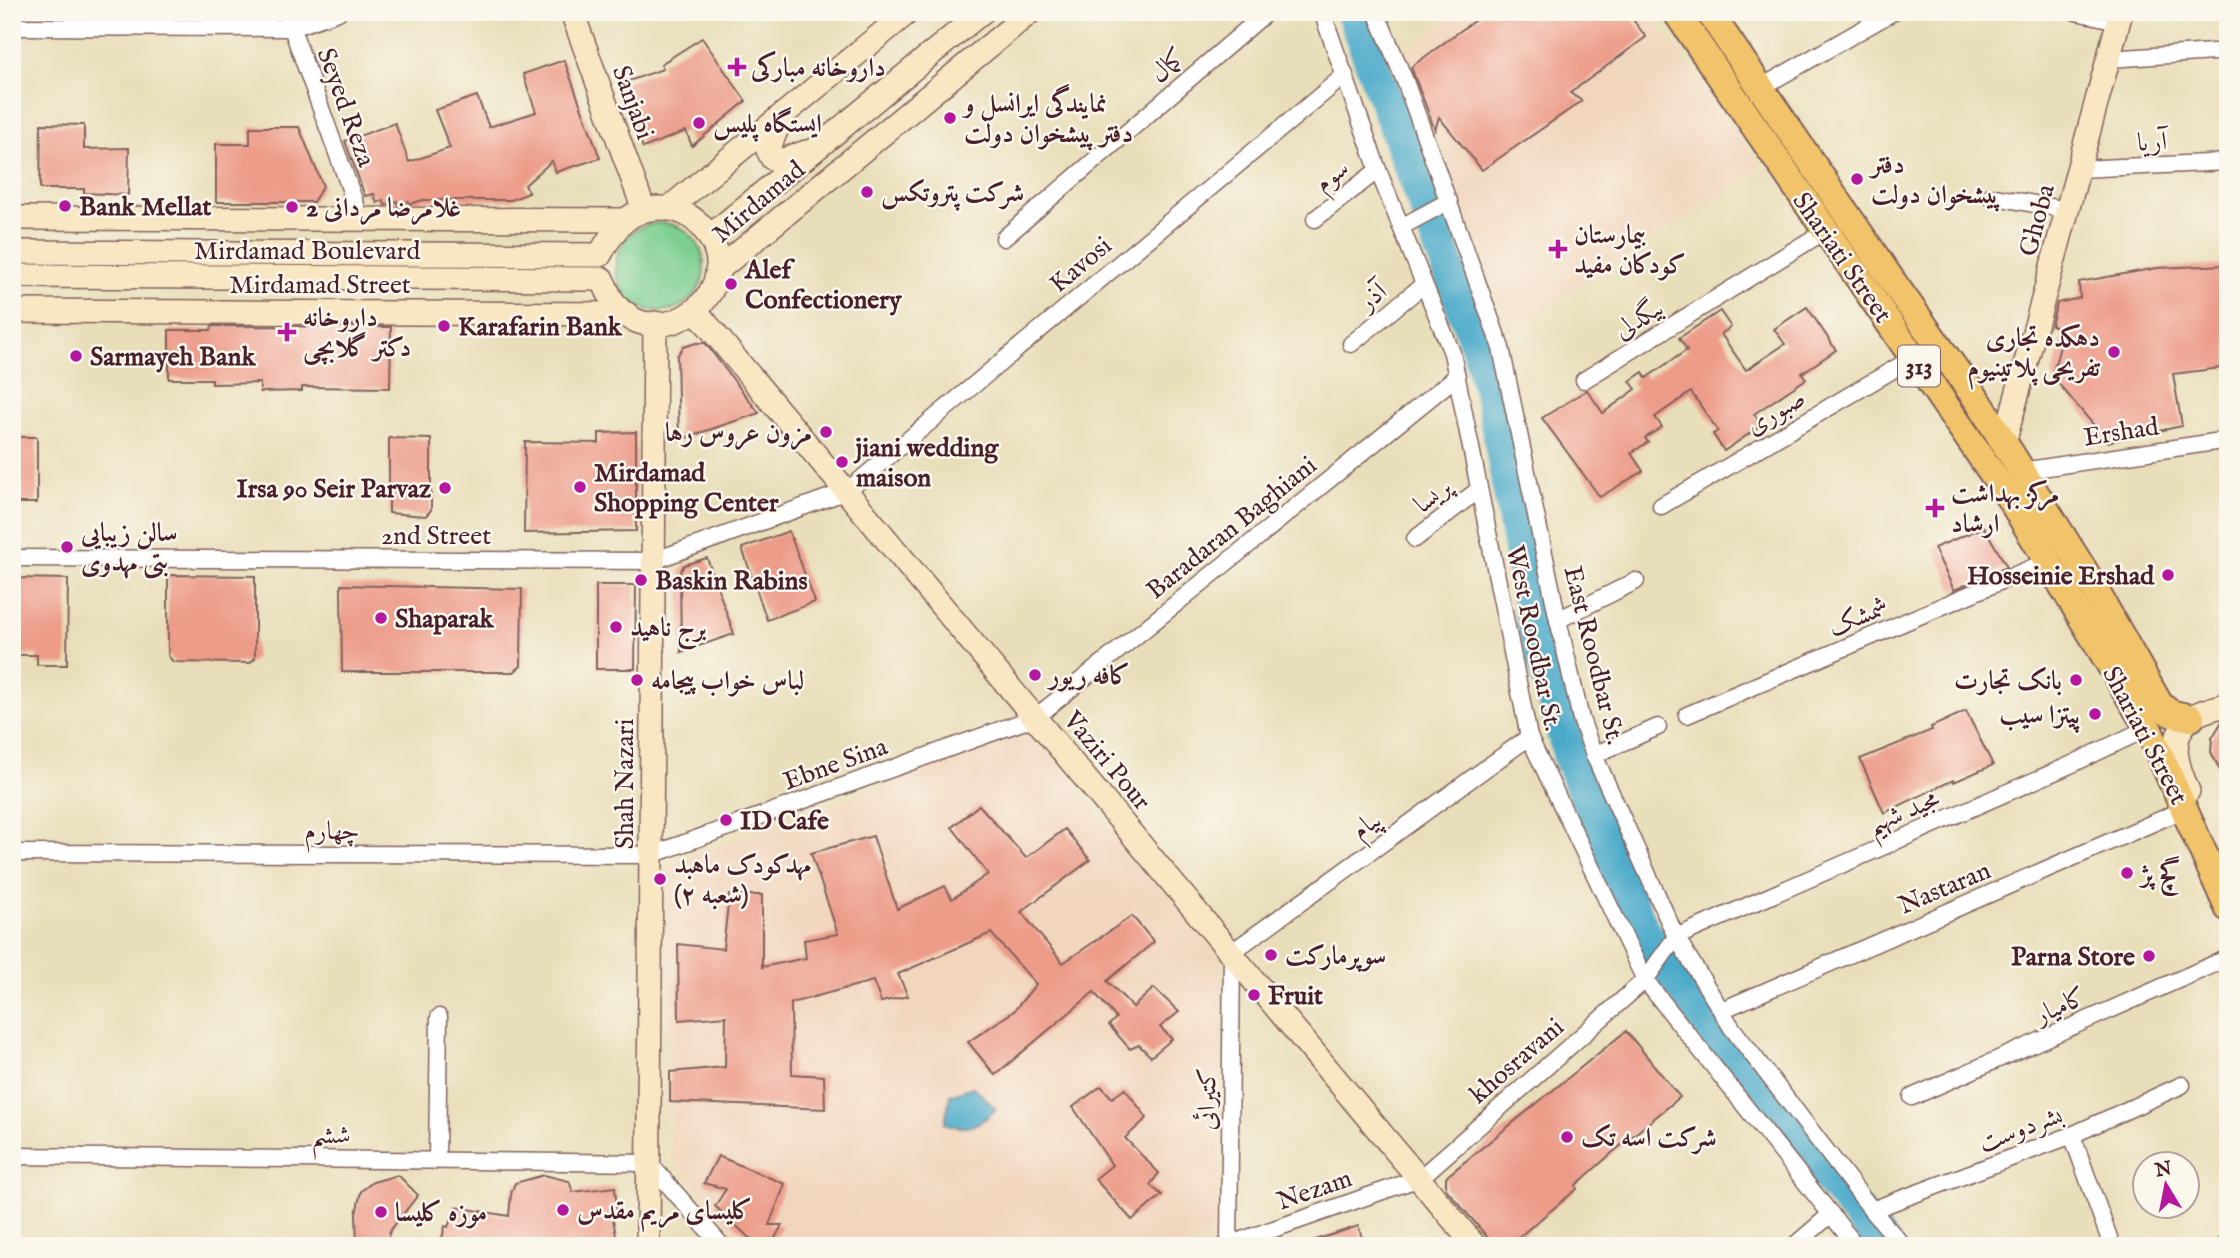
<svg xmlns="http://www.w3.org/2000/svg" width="2240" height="1258" viewBox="0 0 2240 1258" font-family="'IM FELL English',Amiri,serif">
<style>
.built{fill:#f1d5bd}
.green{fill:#7ccf91;stroke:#63775e;stroke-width:2}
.water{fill:#4baaca;stroke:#4a647a;stroke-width:2}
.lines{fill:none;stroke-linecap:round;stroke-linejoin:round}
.river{stroke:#4baaca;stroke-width:35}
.building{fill:#ed9c8a}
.street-casing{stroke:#82625d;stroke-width:19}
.secondary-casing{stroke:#82625d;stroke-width:26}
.primary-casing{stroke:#82625d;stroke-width:30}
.street{stroke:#fff;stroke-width:16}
.secondary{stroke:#f9e7c3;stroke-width:23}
.primary{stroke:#f1c36a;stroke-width:26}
.poi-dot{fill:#b5179e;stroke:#fbf7ec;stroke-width:2.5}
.labels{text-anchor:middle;stroke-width:5;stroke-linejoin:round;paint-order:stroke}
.shield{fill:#fbf7ec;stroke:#7f6065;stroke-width:2}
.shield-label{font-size:24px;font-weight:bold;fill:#4a1f2b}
.street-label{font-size:26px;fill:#4a1f2b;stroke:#fbf7ec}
.poi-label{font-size:26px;font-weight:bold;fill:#4a1f2b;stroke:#fbf7ec;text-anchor:start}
</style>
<rect width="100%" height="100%" fill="#fbf7ec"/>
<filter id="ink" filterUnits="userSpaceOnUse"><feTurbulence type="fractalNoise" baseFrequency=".0143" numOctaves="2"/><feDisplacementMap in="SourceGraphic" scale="14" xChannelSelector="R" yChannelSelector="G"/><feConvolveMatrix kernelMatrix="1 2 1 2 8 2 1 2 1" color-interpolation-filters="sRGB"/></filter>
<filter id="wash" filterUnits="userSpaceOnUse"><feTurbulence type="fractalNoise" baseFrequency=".00686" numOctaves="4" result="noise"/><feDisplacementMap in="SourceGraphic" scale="28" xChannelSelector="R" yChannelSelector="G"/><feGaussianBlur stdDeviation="1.57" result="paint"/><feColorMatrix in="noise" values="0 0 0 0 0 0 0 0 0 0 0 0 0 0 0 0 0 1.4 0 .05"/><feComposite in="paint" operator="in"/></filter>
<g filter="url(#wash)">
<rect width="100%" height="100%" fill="#e9deba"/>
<g class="built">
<polygon points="1461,12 1649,12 1762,167 1511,331 1405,50"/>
<polygon points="1032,731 1222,958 1218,1234 1185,1246 748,1246 671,1158 665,866"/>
</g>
<circle class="green" cx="660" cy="267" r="44"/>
<path class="water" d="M973,1087L996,1109C979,1125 968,1132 945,1123L950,1095Z"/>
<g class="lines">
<polyline class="river" points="1353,12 1480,352 1495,408 1534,624 1571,759 1641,928 1747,1079 1885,1246"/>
</g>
<g id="blocks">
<g class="building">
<polygon points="1486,12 1610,12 1616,19 1627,12 1646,37 1570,93 1582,101 1482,170 1439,117 1435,130 1411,67"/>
<polygon points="702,38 746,101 692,146 686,131 643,148 620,84 663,69 661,64"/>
<polygon points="564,60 600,158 556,172 552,161 525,185 529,193 511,200 423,200 410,204 409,201 398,205 397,201 385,205 383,200 377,203 374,194 365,196 345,141 395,123 409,162 450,148 435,110 477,96 489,127 536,112 523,74"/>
<polygon points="41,124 84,125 84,149 129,148 128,195 84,193 84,189 40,189"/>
<polygon points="250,127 299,127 323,186 313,202 216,202 216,144 250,144"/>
<polygon points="2228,265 2228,367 2173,374 2182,426 2108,442 2052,376 2064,331 2051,325 2057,303 2080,298 2079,282 2157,268"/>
<polygon points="1807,307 1836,350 1802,373 1806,379 1754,414 1762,425 1724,451 1713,434 1718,431 1691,392 1655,417 1662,427 1645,438 1648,442 1631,453 1643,471 1600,497 1542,418 1587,390 1603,413 1636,389 1630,381 1643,372 1646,378 1687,350 1679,338 1720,311 1731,327 1721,334 1746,370 1785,344 1774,329"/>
<polygon points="212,326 391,327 390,388 302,387 302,391 260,392 260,383 212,384 212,379 169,379 169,330 211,330"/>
<polygon points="696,343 705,343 759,413 679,440 677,356 683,347"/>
<polygon points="636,432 636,531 524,533 525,442 599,443 599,433"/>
<rect x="12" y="437" width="25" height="66"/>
<polygon points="389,438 431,439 431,510 426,516 389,513"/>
<polygon points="1984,527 2007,567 1954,590 1934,548"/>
<polygon points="789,531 815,602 767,620 742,548"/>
<polygon points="707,558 734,634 681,652 680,572 684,565"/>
<polygon points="168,575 255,576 255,658 250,663 173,662 168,655"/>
<polygon points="12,578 68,579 67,665 37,665 37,655 12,655"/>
<polygon points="341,585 522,589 521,666 514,672 342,672"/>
<polygon points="596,585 636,585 635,669 596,669"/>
<polygon points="1966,711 1993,765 1954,782 1953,780 1884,813 1860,759 1932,730 1931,727"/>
<polygon points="2228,719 2228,786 2211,752 2212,738 2223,720"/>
<polygon points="979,805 1026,858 1065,829 1090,860 1021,912 1063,963 1132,916 1154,942 1107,981 1133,1007 1154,988 1179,1012 1160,1027 1172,1039 1151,1057 1139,1045 1130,1049 1109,1025 1116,1018 1094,992 995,1075 968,1042 1014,1011 1036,984 991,933 898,974 908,996 881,1002 873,981 791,1003 792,1074 824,1076 825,1109 670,1102 670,1072 725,1067 726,1016 679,1020 678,944 723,949 729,895 762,895 762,967 806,958 804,940 838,934 811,853 873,836 897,909 945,886 952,899 988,874 952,827"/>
<polygon points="1626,1031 1680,1097 1612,1153 1576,1185 1577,1189 1508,1246 1495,1246 1446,1189 1446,1177"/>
<polygon points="1101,1086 1112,1098 1125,1089 1147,1118 1125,1138 1159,1173 1150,1185 1162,1195 1132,1220 1095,1179 1112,1165 1073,1107"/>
<polygon points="718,1156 785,1184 769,1225 782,1225 771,1246 758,1246 715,1206 726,1189 704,1183"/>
<polygon points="398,1175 418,1195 390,1231 385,1246 357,1246 356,1214 361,1191 373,1182"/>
<polygon points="544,1175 569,1181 573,1192 615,1187 617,1213 612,1214 618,1246 440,1246 445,1226 448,1227 456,1207 509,1216 511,1194 515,1183"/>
<polygon points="1358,1226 1365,1246 1308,1246 1307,1243"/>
</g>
</g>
</g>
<g filter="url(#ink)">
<use href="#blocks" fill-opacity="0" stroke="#82625d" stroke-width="2"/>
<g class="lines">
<defs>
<g id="street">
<polyline points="286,12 361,219"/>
<polyline points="1322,12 1378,170 1452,353 1529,737 1645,980 1856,1246"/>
<polyline points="1376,12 1405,81 1501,348 1558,620 1581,719 1594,755 1676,937 1732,1028 1872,1210 1903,1246"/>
<polyline points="2076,12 2119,21"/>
<polyline points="12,27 292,28 338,12"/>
<polyline points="2109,59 2228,51"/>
<polyline points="1760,88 1893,12"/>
<polyline points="2079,169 2228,162"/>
<polyline points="1990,196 2068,210"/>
<polyline points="1315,219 1378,170"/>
<polyline points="1401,227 1449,201"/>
<polyline points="1004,238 1267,12"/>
<polyline points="1351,344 1423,285"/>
<polyline points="1584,380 1825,231"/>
<polyline points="2021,471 2228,440"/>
<polyline points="1661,506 1913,358"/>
<polyline points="1415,539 1478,490"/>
<polyline points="12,558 653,561 847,491 1345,75"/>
<polyline points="1558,620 1636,581"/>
<polyline points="1687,715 2048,561"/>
<polyline points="1594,755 1658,727"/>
<polyline points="12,853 651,855 1036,717 1457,376"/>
<polyline points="1676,937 2068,766 2148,728"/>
<polyline points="1722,1010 2185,809"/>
<polyline points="1912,1097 2228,958"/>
<polyline points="2072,1135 2112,1246"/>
<polyline points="12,1156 649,1163 722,1246"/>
<polyline points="437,1159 439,1017"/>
<polyline points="1872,1210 2072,1135 2182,1085"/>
<polyline points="1225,1246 1420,1178 1645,980 1676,937"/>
<polyline points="1229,1246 1232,952 1529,737"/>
<polyline points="1794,1246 1831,1214"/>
<polyline points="2224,1246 2228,1245"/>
</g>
<g id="secondary">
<polyline points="572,12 644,210"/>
<polyline points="780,121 768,150 772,158 780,161 806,152"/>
<polyline points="668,209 908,12"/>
<polyline points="12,218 624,220"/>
<polyline points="709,237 982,12"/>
<path d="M12,252L600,255C613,230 629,208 660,208C676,208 692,215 703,228C755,287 659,362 614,303C609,296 606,286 602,279L12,276"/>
<polyline points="717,271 1030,12"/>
<polyline points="12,311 627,314"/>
<polyline points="696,311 1475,1246"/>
<polyline points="2004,443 2121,12"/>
<path d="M2188,791C2178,768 2166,738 2191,718C2199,711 2217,708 2228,704"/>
<polyline points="648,1246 655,323"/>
</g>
<g id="primary">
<polyline points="1676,12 2012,502 2148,728 2228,908"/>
<polyline points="1709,12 1895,285 1980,404 2088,577 2160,705 2170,713 2191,718"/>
</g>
</defs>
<use href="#street" class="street-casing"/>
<use href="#secondary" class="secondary-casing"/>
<use href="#primary" class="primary-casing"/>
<use href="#street" class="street"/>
<use href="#secondary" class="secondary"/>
<use href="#primary" class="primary"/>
</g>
</g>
<g class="poi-dot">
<path d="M733.5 56.5h7v7h7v7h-7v7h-7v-7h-7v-7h7z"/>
<circle cx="950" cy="118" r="7"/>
<circle cx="699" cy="123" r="7"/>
<circle cx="1857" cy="179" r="7"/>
<circle cx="867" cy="192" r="7"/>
<circle cx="65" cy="206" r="7"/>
<circle cx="292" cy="207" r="7"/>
<path d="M1554.5 238.5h7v7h7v7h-7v7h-7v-7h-7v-7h7z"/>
<circle cx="731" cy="284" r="7"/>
<circle cx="444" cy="326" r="7"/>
<path d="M283.5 321.5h7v7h7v7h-7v7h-7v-7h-7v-7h7z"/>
<circle cx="2114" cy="352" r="7"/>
<circle cx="76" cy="356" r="7"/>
<circle cx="826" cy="432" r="7"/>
<circle cx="842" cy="462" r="7"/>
<circle cx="580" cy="487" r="7"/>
<circle cx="445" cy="488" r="7"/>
<path d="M1931.5 497.5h7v7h7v7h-7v7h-7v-7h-7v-7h7z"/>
<circle cx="67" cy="547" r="7"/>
<circle cx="2168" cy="575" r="7"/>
<circle cx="641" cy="580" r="7"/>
<circle cx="381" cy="618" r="7"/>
<circle cx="616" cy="627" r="7"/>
<circle cx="1035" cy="675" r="7"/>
<circle cx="637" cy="680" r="7"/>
<circle cx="2076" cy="680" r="7"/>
<circle cx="2095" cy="714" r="7"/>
<circle cx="726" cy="820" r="7"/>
<circle cx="2127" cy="873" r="7"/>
<circle cx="660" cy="879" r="7"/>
<circle cx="1271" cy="955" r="7"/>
<circle cx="2149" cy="956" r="7"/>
<circle cx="1254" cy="995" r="7"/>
<circle cx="1567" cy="1137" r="7"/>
<circle cx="563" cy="1210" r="7"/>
<circle cx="381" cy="1212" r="7"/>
</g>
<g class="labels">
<rect class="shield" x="1898" y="345.5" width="42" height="41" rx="5"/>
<g class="shield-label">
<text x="1919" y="374">313</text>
</g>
<g class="street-label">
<text transform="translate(1167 65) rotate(-41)" y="9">کمال</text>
<text transform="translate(634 102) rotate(70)" y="9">Sanjabi</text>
<text transform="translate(347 107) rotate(70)" y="9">Seyed Reza</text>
<text transform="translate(2152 141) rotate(-3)" y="9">آریا</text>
<text transform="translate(1331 175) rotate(-38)" y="9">سوم</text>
<text transform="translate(758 201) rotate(-40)" y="9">Mirdamad</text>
<text transform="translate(2036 220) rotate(-75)" y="9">Ghoba</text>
<text x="307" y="259">Mirdamad Boulevard</text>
<text transform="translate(1843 257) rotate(55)" y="9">Shariati Street</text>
<text transform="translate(1080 264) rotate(-40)" y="9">Kavosi</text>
<text x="320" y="293">Mirdamad Street</text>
<text transform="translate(1372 296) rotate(-39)" y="9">آذر</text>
<text transform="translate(1638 318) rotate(-32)" y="9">بیگدلی</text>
<text transform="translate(1775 411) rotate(-31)" y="9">صبوری</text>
<text transform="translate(2121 431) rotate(-9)" y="9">Ershad</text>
<text transform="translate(1432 495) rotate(-38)" y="9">پریسا</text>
<text transform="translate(1231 527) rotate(-39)" y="9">Baradaran Baghiani</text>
<text x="436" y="544">2nd Street</text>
<text transform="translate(1858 616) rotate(-23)" y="9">شمشک</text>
<text transform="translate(1535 638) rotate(78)" y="9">West Roodbar St.</text>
<text transform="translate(1595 655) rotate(76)" y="9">East Roodbar St.</text>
<text transform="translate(2146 735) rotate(62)" y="9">Shariati Street</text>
<text transform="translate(1108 760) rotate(50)" y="9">Vaziri Pour</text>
<text transform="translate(835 763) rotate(-20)" y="9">Ebne Sina</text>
<text transform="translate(624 784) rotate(-90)" y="9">Shah Nazari</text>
<text transform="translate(1903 811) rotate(-23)" y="9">مجید شهیم</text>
<text transform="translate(1366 824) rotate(-36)" y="9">پیام</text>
<text x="332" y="839">چهارم</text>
<text transform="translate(1944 887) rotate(-23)" y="9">Nastaran</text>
<text transform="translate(2060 1005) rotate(-24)" y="9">کامیار</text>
<text transform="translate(1516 1060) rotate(-41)" y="9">khosravani</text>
<text transform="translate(1206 1099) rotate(-89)" y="9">کتیرائی</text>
<text transform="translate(2020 1128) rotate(-21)" y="9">بشردوست</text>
<text x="331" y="1143">ششم</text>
<text transform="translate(1314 1189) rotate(-19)" y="9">Nezam</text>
</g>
<g class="poi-label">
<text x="751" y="76">داروخانه مبارکی</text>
<text x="964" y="112">نمایندگی ایرانسل و<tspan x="964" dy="30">دفتر پیشخوان دولت</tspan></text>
<text x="713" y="132">ایستگاه پلیس</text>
<text x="1871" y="173">دفتر<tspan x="1871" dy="30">پیشخوان دولت</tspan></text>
<text x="881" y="201">شرکت پتروتکس</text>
<text x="79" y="215">Bank Mellat</text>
<text x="306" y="216">غلامرضا مردانی 2</text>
<text x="1574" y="243">بیمارستان<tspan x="1574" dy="30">کودکان مفید</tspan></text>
<text x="745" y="278">Alef<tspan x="745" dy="30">Confectionery</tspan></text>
<text x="303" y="326">داروخانه<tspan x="303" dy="30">دکتر گلابچی</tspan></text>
<text x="458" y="335">Karafarin Bank</text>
<text x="2100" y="346" text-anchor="end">دهکده تجاری<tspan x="2100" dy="30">تفریحی پلاتینیوم</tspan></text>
<text x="90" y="365">Sarmayeh Bank</text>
<text x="812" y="441" text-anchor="end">مزون عروس رها</text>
<text x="856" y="456">jiani wedding<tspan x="856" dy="30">maison</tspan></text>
<text x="594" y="481">Mirdamad<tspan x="594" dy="30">Shopping Center</tspan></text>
<text x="431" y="497" text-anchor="end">Irsa 90 Seir Parvaz</text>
<text x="1951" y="502">مرکز بهداشت<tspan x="1951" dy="30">ارشاد</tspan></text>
<text x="81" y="541">سالن زیبایی<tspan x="81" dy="30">بتی مهدوی</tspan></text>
<text x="2154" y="584" text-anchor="end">Hosseinie Ershad</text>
<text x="655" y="589">Baskin Rabins</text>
<text x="395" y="627">Shaparak</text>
<text x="630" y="636">برج ناهید</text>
<text x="1049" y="684">کافه ریور</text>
<text x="651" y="689">لباس خواب پيجامه</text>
<text x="2062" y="689" text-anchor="end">بانک تجارت</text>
<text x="2081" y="723" text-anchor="end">پیتزا سیب</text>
<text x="740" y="829">ID Cafe</text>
<text x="674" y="873">مهدکودک ماهبد<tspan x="674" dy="30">(شعبه ۲)</tspan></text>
<text x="2141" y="882">گچ پژ</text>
<text x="1285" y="964">سوپرمارکت</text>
<text x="2135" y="965" text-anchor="end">Parna Store</text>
<text x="1268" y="1004">Fruit</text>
<text x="1581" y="1146">شرکت اسه تک</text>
<text x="577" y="1219">کلیسای مریم مقدس</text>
<text x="395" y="1221">موزه کلیسا</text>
</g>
</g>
<rect width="2240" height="1258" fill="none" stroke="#fbf7ec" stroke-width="42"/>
<g transform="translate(2166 1185) rotate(350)"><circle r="33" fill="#fbf7ec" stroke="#b4a19f" stroke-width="2"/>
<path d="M0-5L12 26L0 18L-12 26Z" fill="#b5179e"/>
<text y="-10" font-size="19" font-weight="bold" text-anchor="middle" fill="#4a1f2b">N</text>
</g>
</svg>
